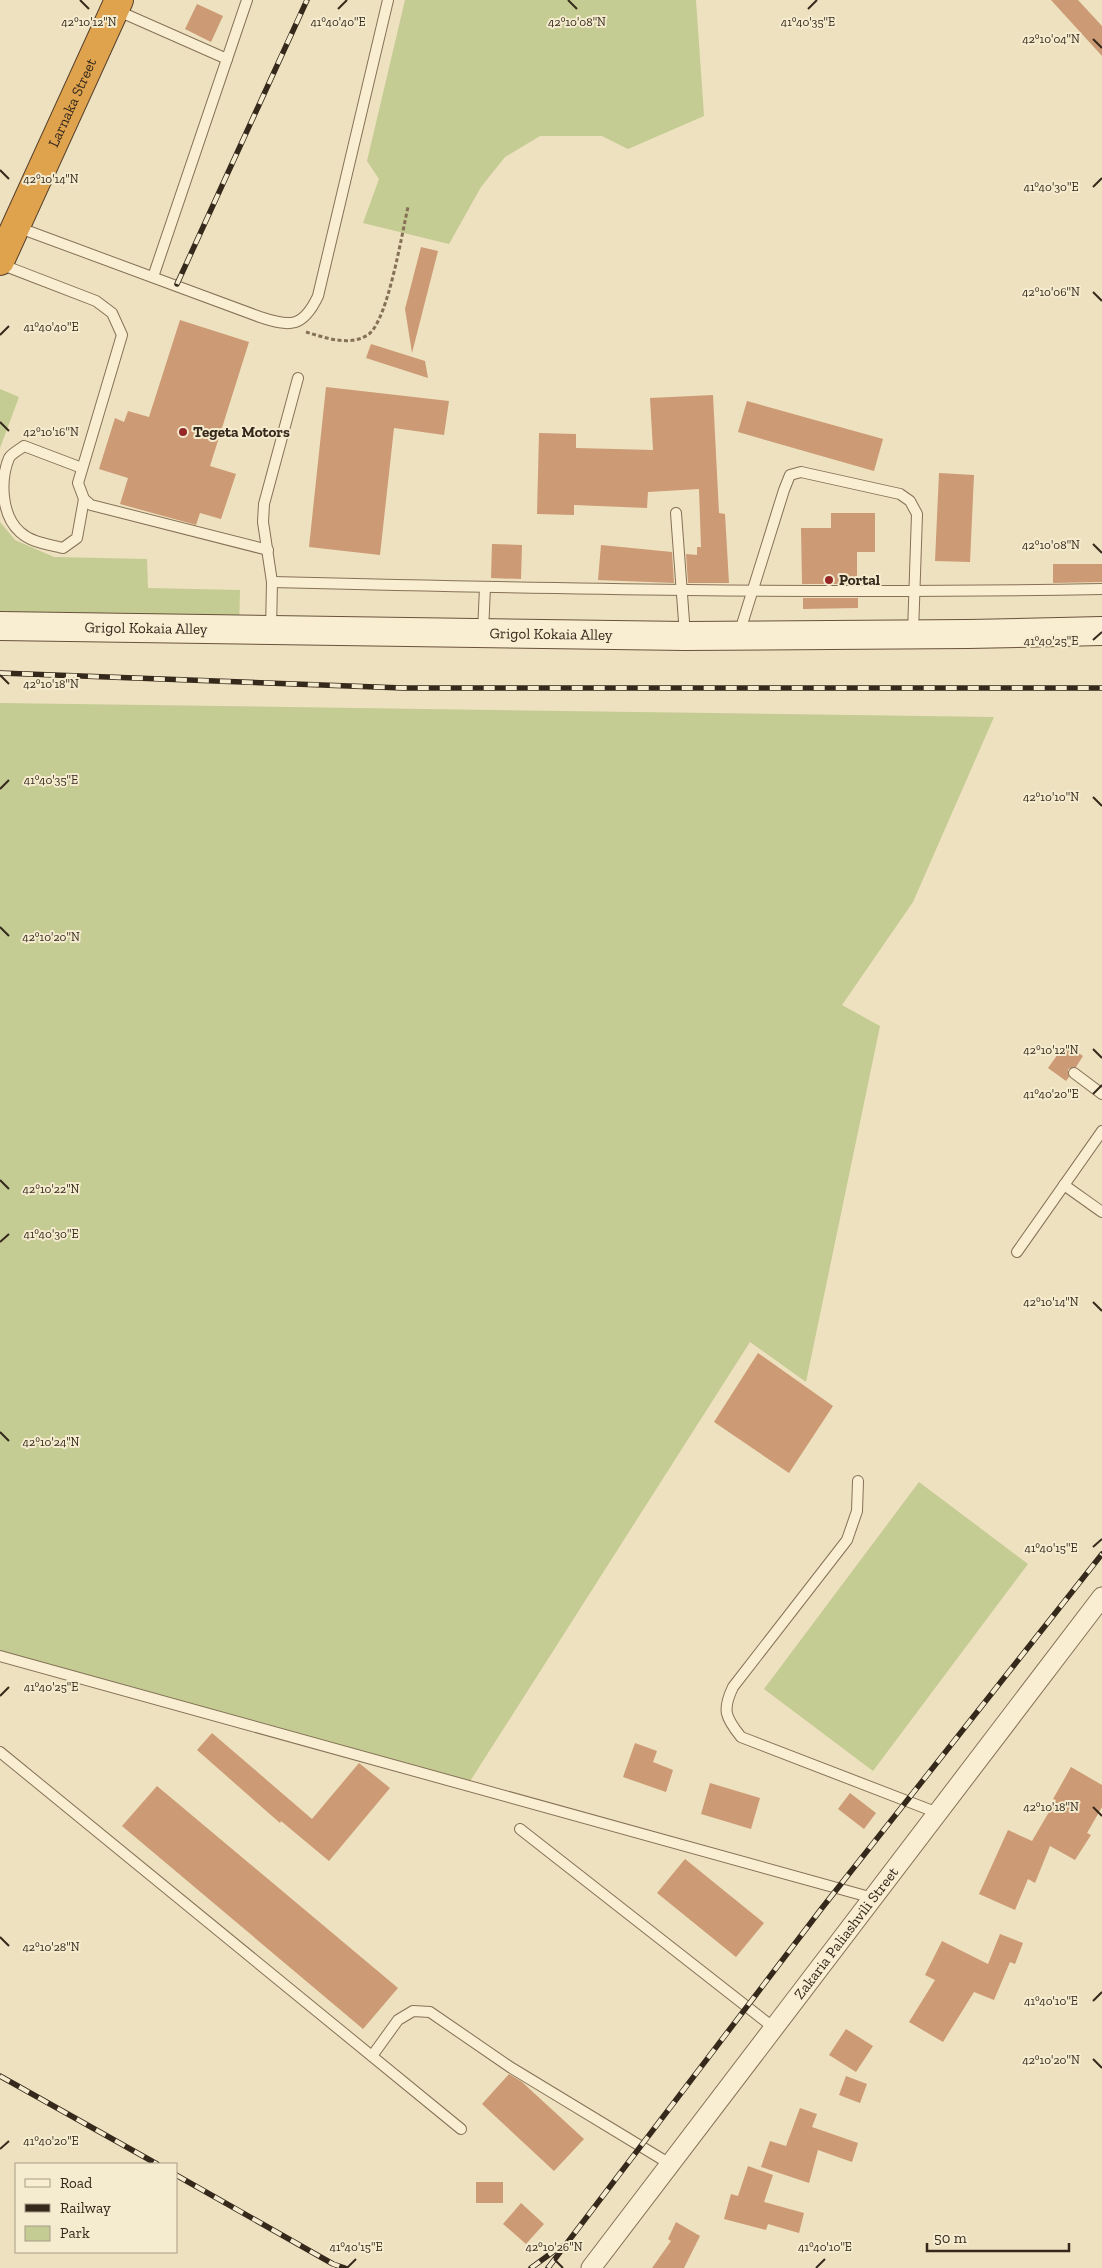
<svg xmlns="http://www.w3.org/2000/svg" width="1102" height="2268" viewBox="0 0 1102 2268" font-family="'Zilla Slab',serif">
<style>
.green{fill:#c4cb93}
.building{fill:#cc9a74}
.lines{fill:none;stroke-linecap:round;stroke-linejoin:round}
.lane-casing{stroke:#867157;stroke-width:12}
.street-casing{stroke:#867157;stroke-width:21}
.secondary-casing{stroke:#68523b;stroke-width:30}
.highway-casing{stroke:#543f2c;stroke-width:30}
.path{stroke:#867157;stroke-width:3;stroke-dasharray:4 2.5;stroke-linecap:butt}
.lane{stroke:#f9eed2;stroke-width:10}
.street{stroke:#f9eed2;stroke-width:19}
.secondary{stroke:#f9eed2;stroke-width:28}
.highway{stroke:#dfa24d;stroke-width:28}
.rail-casing{stroke:#35291c;stroke-width:5.5}
.rail{stroke:#f5ebce;stroke-width:4;stroke-dasharray:11;stroke-linecap:butt}
.ticks{fill:none;stroke:#35291c;stroke-width:2}
.poi-dot{fill:#952827;stroke:#f5ebce;stroke-width:2}
.labels{text-anchor:middle;stroke-width:4;stroke-linejoin:round;paint-order:stroke}
.street-label{font-size:15px;fill:#35291c;stroke:#f5ebce}
.poi-label{font-size:15px;font-weight:bold;fill:#35291c;stroke:#f5ebce;text-anchor:start}
.ticks-label{font-size:12px;text-anchor:middle;fill:#35291c;stroke:#f5ebce;stroke-width:4;stroke-linejoin:round;paint-order:stroke}
</style>
<rect width="100%" height="100%" fill="#eee1bf"/>
<g class="green">
<polygon points="405,0 696,0 704,116 628,149 602,136 540,136 505,157 481,187 449,244 363,223 379,179 367,161"/>
<polygon points="0,389 19,397 0,448"/>
<polygon points="0,522 15,540 54,557 147,559 148,588 240,590 239,630 36,628 0,611"/>
<polygon points="0,703 994,717 913,902 842,1005 880,1026 806,1382 750,1342 467,1786 0,1656"/>
<polygon points="919,1482 1028,1564 873,1771 764,1689"/>
</g>
<g class="building">
<polygon points="1051,0 1078,0 1102,26 1102,56"/>
<polygon points="197,4 223,16 211,42 185,29"/>
<polygon points="421,247 438,251 412,353 405,309"/>
<polygon points="180,320 249,342 210,466 236,474 221,519 200,513 196,525 120,504 128,478 99,469 115,418 124,422 128,411 149,417"/>
<polygon points="371,344 425,361 428,378 366,358"/>
<polygon points="326,387 449,401 444,435 394,428 380,555 309,547"/>
<polygon points="713,395 719,513 725,514 729,583 688,583 686,554 697,555 697,547 701,547 699,489 648,492 647,508 574,505 574,515 537,514 539,433 576,434 576,448 653,450 650,398"/>
<polygon points="747,401 883,439 874,471 738,432"/>
<polygon points="939,473 974,475 970,562 935,561"/>
<polygon points="831,513 875,513 875,552 857,552 857,584 802,584 801,528 831,528"/>
<polygon points="492,544 522,545 521,579 491,578"/>
<polygon points="601,545 672,552 674,583 598,580"/>
<polygon points="1053,564 1102,564 1102,582 1053,583"/>
<polygon points="803,598 858,598 858,608 803,609"/>
<polygon points="1065,1044 1083,1056 1076,1067 1068,1069 1069,1077 1066,1081 1048,1068"/>
<polygon points="758,1353 833,1406 789,1473 714,1422"/>
<polygon points="212,1733 312,1819 359,1763 390,1788 329,1861 281,1821 280,1823 197,1750"/>
<polygon points="635,1743 657,1751 653,1762 673,1770 666,1792 623,1777"/>
<polygon points="1071,1767 1102,1785 1102,1807 1087,1833 1091,1835 1075,1860 1050,1846 1035,1883 1028,1879 1015,1910 979,1894 1008,1830 1032,1841 1056,1800 1053,1799"/>
<polygon points="710,1783 760,1798 751,1829 701,1814"/>
<polygon points="157,1786 398,1988 363,2029 122,1826"/>
<polygon points="850,1793 876,1813 864,1829 838,1809"/>
<polygon points="685,1859 764,1923 736,1957 657,1893"/>
<polygon points="1000,1934 1023,1943 1015,1964 1010,1962 994,2000 974,1992 943,2042 909,2022 935,1980 925,1975 942,1941 988,1964"/>
<polygon points="846,2029 873,2046 856,2072 829,2055"/>
<polygon points="509,2074 522,2082 584,2139 554,2171 482,2104"/>
<polygon points="846,2076 867,2084 860,2103 839,2095"/>
<polygon points="800,2108 817,2114 812,2127 858,2143 852,2162 818,2150 809,2183 761,2167 770,2141 786,2146"/>
<polygon points="748,2166 773,2175 764,2202 804,2213 799,2233 768,2224 766,2230 724,2219 731,2194 738,2196"/>
<rect x="476" y="2182" width="27" height="21"/>
<polygon points="521,2203 544,2224 526,2244 503,2224"/>
<polygon points="676,2222 700,2236 684,2268 652,2268 671,2241 668,2239"/>
</g>
<g class="lines">
<defs>
<g id="lane">
<polyline points="116,10 227,59"/>
<path d="M17,227L260,317C290,327 303,328 318,296L388,0"/>
<polyline points="0,264 96,301 112,313 122,335 78,483 84,499 91,505 268,550"/>
<polyline points="153,277 247,0"/>
<path d="M82,468L24,446C19,450 12,453 9,458C0,480 1,515 20,532C32,543 48,544 63,548L77,538L84,499"/>
<polyline points="676,513 685,635"/>
<path d="M272,582C549,589 825,594 1102,589"/>
<polyline points="271,630 272,582 263,522 264,504 298,378"/>
<polyline points="483,632 485,587"/>
<polyline points="739,634 784,490 790,475 801,472 900,494 910,501 917,514 913,633"/>
<polyline points="1074,1073 1102,1094"/>
<polyline points="1064,1185 1102,1212"/>
<polyline points="1017,1252 1102,1131"/>
<path d="M858,1481L857,1511L847,1540L733,1687C722,1710 725,1717 741,1737L938,1813"/>
<polyline points="0,1656 873,1898"/>
<polyline points="0,1752 461,2129"/>
<polyline points="520,1829 774,2028"/>
<polyline points="372,2056 398,2020 413,2011 430,2012 510,2067 670,2164"/>
</g>
<g id="street">
<path id="s1" d="M591,2268L1102,1597"/>
</g>
<g id="secondary">
<path id="s2" d="M0,626L685,636L968,634L1102,631"/>
</g>
<g id="highway">
<path id="s3" d="M0,261L119,0"/>
</g>
</defs>
<use href="#lane" class="lane-casing"/>
<use href="#street" class="street-casing"/>
<use href="#secondary" class="secondary-casing"/>
<use href="#highway" class="highway-casing"/>
<path class="path" d="M306,332C326,338 351,347 369,334C388,319 402,233 408,207"/>
<use href="#lane" class="lane"/>
<use href="#street" class="street"/>
<use href="#secondary" class="secondary"/>
<use href="#highway" class="highway"/>
<defs>
<g id="rail">
<polyline points="177,284 307,0"/>
<polyline points="0,673 403,688 1102,688"/>
<polyline points="0,2076 157,2164"/>
<polyline points="176,2175 333,2264 345,2268"/>
<polyline points="531,2268 561,2246"/>
<polyline points="548,2268 822,1908 1102,1554"/>
</g>
</defs>
<use href="#rail" class="rail-casing"/>
<use href="#rail" class="rail"/>
</g>
<path class="ticks" d="M80,0L89,9M568,0L577,9M338,9L347,0M808,9L817,0M1093,39L1102,48M0,170L9,179M1093,187L1102,178M1093,292L1102,301M0,335L9,326M0,422L9,431M1093,544L1102,553M1093,640L1102,632M0,675L9,684M0,789L9,780M1093,797L1102,806M0,927L9,936M1093,1049L1102,1058M1093,1094L1102,1085M0,1180L9,1189M0,1242L9,1234M1093,1302L1102,1311M0,1432L9,1441M1093,1547L1102,1539M0,1696L9,1687M1093,1807L1102,1816M0,1937L9,1946M1093,2001L1102,1992M1093,2059L1102,2068M0,2149L9,2141M554,2259L563,2268M347,2268L356,2259M816,2268L825,2259"/>
<g class="poi-dot">
<circle cx="183" cy="432" r="5"/>
<circle cx="829" cy="580" r="5"/>
</g>
<g class="labels">
<g class="street-label">
<text dy="5" stroke="none"><textPath href="#s3" startOffset="174">Larnaka Street</textPath></text>
<text dy="5" stroke="none"><textPath href="#s2" startOffset="146">Grigol Kokaia Alley</textPath></text>
<text dy="5" stroke="none"><textPath href="#s2" startOffset="551">Grigol Kokaia Alley</textPath></text>
<text dy="5" stroke="none"><textPath href="#s1" startOffset="421">Zakaria Paliashvili Street</textPath></text>
</g>
<g class="poi-label">
<text x="193" y="437">Tegeta Motors</text>
<text x="839" y="585">Portal</text>
</g>
</g>
<g class="ticks-label">
<text x="338" y="26">41°40'40"E</text>
<text x="808" y="26">41°40'35"E</text>
<text x="89" y="26">42°10'12"N</text>
<text x="577" y="26">42°10'08"N</text>
<text x="1051" y="43">42°10'04"N</text>
<text x="51" y="183">42°10'14"N</text>
<text x="1051" y="191">41°40'30"E</text>
<text x="1051" y="296">42°10'06"N</text>
<text x="51" y="331">41°40'40"E</text>
<text x="51" y="436">42°10'16"N</text>
<text x="1051" y="549">42°10'08"N</text>
<text x="1051" y="645">41°40'25"E</text>
<text x="51" y="688">42°10'18"N</text>
<text x="51" y="784">41°40'35"E</text>
<text x="1051" y="801">42°10'10"N</text>
<text x="51" y="941">42°10'20"N</text>
<text x="1051" y="1054">42°10'12"N</text>
<text x="1051" y="1098">41°40'20"E</text>
<text x="51" y="1193">42°10'22"N</text>
<text x="51" y="1238">41°40'30"E</text>
<text x="1051" y="1306">42°10'14"N</text>
<text x="51" y="1446">42°10'24"N</text>
<text x="1051" y="1552">41°40'15"E</text>
<text x="51" y="1691">41°40'25"E</text>
<text x="1051" y="1811">42°10'18"N</text>
<text x="51" y="1951">42°10'28"N</text>
<text x="1051" y="2005">41°40'10"E</text>
<text x="1051" y="2064">42°10'20"N</text>
<text x="51" y="2145">41°40'20"E</text>
<text x="554" y="2251">42°10'26"N</text>
<text x="356" y="2251">41°40'15"E</text>
<text x="825" y="2251">41°40'10"E</text>
</g>
<rect x="15" y="2163" width="162" height="90" fill="#f5ebce" stroke="#a89d87"/>
<rect x="25" y="2179" width="25" height="8" fill="#f9eed2" stroke="#a89d87"/>
<text x="60" y="2188" font-size="15" fill="#35291c">Road</text>
<rect x="25" y="2204" width="25" height="8" fill="#35291c" stroke="#a89d87"/>
<text x="60" y="2213" font-size="15" fill="#35291c">Railway</text>
<rect x="25" y="2226" width="25" height="15" fill="#c4cb93" stroke="#a89d87"/>
<text x="60" y="2238" font-size="15" fill="#35291c">Park</text>
<path d="M927 2243v8h142v-8" fill="none" stroke="#35291c" stroke-width="2.5"/>
<text x="934" y="2243" font-size="15" fill="#35291c" stroke="#f5ebce" stroke-width="4" paint-order="stroke">50 m</text>
</svg>
